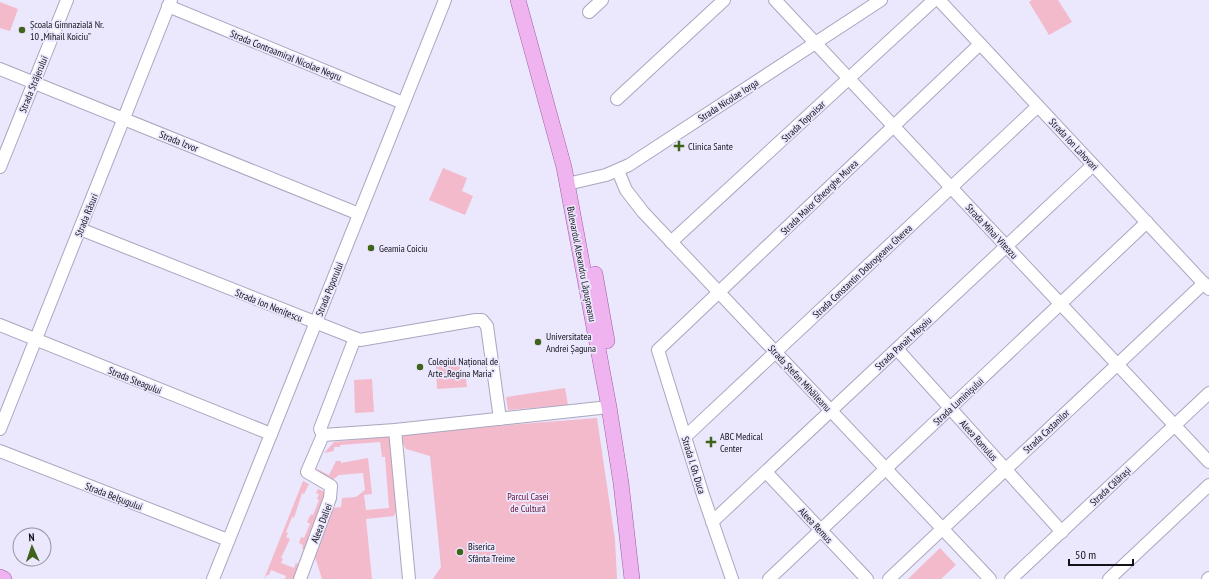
<svg xmlns="http://www.w3.org/2000/svg" width="1209" height="579" viewBox="0 0 1209 579" font-family="'PT Sans Narrow',sans-serif">
<style>
.green{fill:#f3bacb}
.lines{fill:none;stroke-linecap:round;stroke-linejoin:round}
.minor-casing{stroke:#aba6bf;stroke-width:14}
.major-casing{stroke:#9c5b9f;stroke-width:16}
.minor{stroke:#fff;stroke-width:12}
.major{stroke:#efb4f0;stroke-width:15}
.poi-dot{fill:#40631b;stroke:#ebe7fd;stroke-width:1.5}
.labels{text-anchor:middle;stroke-width:3.5;stroke-linejoin:round;paint-order:stroke}
.poi-label{font-size:10px;fill:#14121b;stroke:#ebe7fd;text-anchor:start}
.street-label{font-size:10px;fill:#14121b;stroke:#ebe7fd}
.park-label{font-size:10px;fill:#630e35;stroke:#ebe7fd}
</style>
<rect width="100%" height="100%" fill="#ebe7fd"/>
<g class="green">
<polygon points="1032,0 1058,0 1072,22 1049,35 1029,2"/>
<polygon points="0,2 18,9 10,31 0,28"/>
<polygon points="443,168 467,178 462,191 473,196 465,215 429,200"/>
<polygon points="460,365 461,379 466,379 467,387 437,389 436,366"/>
<polygon points="372,379 374,412 355,413 354,380"/>
<polygon points="565,388 568,405 508,410 506,397"/>
<polygon points="597,418 615,540 617,579 433,579 441,567 430,456 406,449 401,440 403,436 408,433"/>
<polygon points="390,436 396,512 394,516 366,519 372,579 322,579 315,557 329,514 333,508 341,507 342,498 356,497 365,490 363,473 339,475 331,481 315,472 317,469 329,475 336,461 341,461 341,463 368,458 372,494 364,495 366,510 389,508 385,457 382,457 380,442 340,445 340,447 334,447 334,451 324,453 334,442"/>
<polygon points="303,481 309,484 304,494 302,493 294,518 292,517 286,532 288,533 286,537 290,539 281,558 283,559 281,563 294,568 296,563 298,564 304,550 302,548 303,545 299,543 301,537 304,538 310,524 307,522 311,514 313,515 319,500 317,499 319,494 316,493 318,489 328,493 293,579 285,579 286,576 271,570 269,575 267,575 264,579"/>
<polygon points="940,548 956,565 941,579 908,579"/>
</g>
<g class="lines">
<defs>
<g id="minor">
<polyline points="775,0 1209,462"/>
<polyline points="939,0 1209,289"/>
<polyline points="168,6 403,103"/>
<polyline points="589,12 602,0"/>
<polyline points="0,69 359,214"/>
<polyline points="617,99 724,0"/>
<polyline points="0,167 67,0"/>
<polyline points="618,171 626,190 643,212 990,579"/>
<polyline points="567,184 606,175 629,165 881,0"/>
<polyline points="80,229 360,340 476,320 482,320 487,326 500,419"/>
<polyline points="671,242 934,0"/>
<polyline points="0,325 271,434"/>
<polyline points="897,349 1062,532"/>
<polyline points="0,429 171,0"/>
<polyline points="395,430 409,579"/>
<polyline points="323,435 320,429 355,338"/>
<polyline points="686,436 1038,106"/>
<polyline points="0,451 228,540"/>
<polyline points="766,472 867,579"/>
<polyline points="712,522 1093,165"/>
<polyline points="213,579 445,0"/>
<polyline points="300,579 330,498 331,486 307,472 323,435 395,430 609,407"/>
<polyline points="732,579 703,495 658,350 980,44"/>
<polyline points="769,579 1147,222"/>
<polyline points="889,579 1204,283"/>
<polyline points="1011,579 1209,393"/>
<polyline points="1109,579 1209,485"/>
<polyline points="1208,579 1209,578"/>
</g>
<g id="major">
<polyline points="518,0 564,167 609,407 621,483 632,579"/>
<polyline points="595,274 607,341"/>
<polyline points="0,577 4,579"/>
</g>
</defs>
<use href="#minor" class="minor-casing"/>
<use href="#major" class="major-casing"/>
<use href="#minor" class="minor"/>
<use href="#major" class="major"/>
</g>
<g class="poi-dot">
<circle cx="22" cy="30" r="4"/>
<path d="M677 140h4v4h4v4h-4v4h-4v-4h-4v-4h4z"/>
<circle cx="371" cy="248" r="4"/>
<circle cx="538" cy="342" r="4"/>
<circle cx="420" cy="367" r="4"/>
<path d="M709 436h4v4h4v4h-4v4h-4v-4h-4v-4h4z"/>
<circle cx="460" cy="552" r="4"/>
</g>
<g class="labels">
<g class="poi-label">
<text x="30" y="28">Școala Gimnazială Nr.<tspan x="30" dy="12">10 „Mihail Koiciu”</tspan></text>
<text x="688" y="150">Clinica Sante</text>
<text x="379" y="252">Geamia Coiciu</text>
<text x="546" y="340">Universitatea<tspan x="546" dy="12">Andrei Șaguna</tspan></text>
<text x="428" y="365">Colegiul Național de<tspan x="428" dy="12">Arte „Regina Maria”</tspan></text>
<text x="720" y="440">ABC Medical<tspan x="720" dy="12">Center</tspan></text>
<text x="468" y="550">Biserica<tspan x="468" dy="12">Sfânta Treime</tspan></text>
</g>
<g class="street-label">
<text transform="translate(286 55) rotate(22)" y="4">Strada Contraamiral Nicolae Negru</text>
<text transform="translate(33 84) rotate(-68)" y="4">Strada Străjerului</text>
<text transform="translate(728 100) rotate(-33)" y="4">Strada Nicolae Iorga</text>
<text transform="translate(803 121) rotate(-43)" y="4">Strada Topraisar</text>
<text transform="translate(179 141) rotate(22)" y="4">Strada Izvor</text>
<text transform="translate(1074 144) rotate(47)" y="4">Strada Ion Lahovari</text>
<text transform="translate(819 197) rotate(-44)" y="4">Strada Maior Gheorghe Murea</text>
<text transform="translate(86 215) rotate(-68)" y="4">Strada Răsuri</text>
<text transform="translate(992 231) rotate(47)" y="4">Strada Mihai Viteazu</text>
<text transform="translate(582 264) rotate(79)" y="4">Bulevardul Alexandru Lăpușneanu</text>
<text transform="translate(862 271) rotate(-43)" y="4">Strada Constantin Dobrogeanu Gherea</text>
<text transform="translate(329 289) rotate(-68)" y="4">Strada Poporului</text>
<text transform="translate(269 305) rotate(22)" y="4">Strada Ion Nenițescu</text>
<text transform="translate(903 343) rotate(-43)" y="4">Strada Panait Moșoiu</text>
<text transform="translate(800 378) rotate(47)" y="4">Strada Ștefan Mihăileanu</text>
<text transform="translate(135 380) rotate(22)" y="4">Strada Steagului</text>
<text transform="translate(958 401) rotate(-43)" y="4">Strada Luminișului</text>
<text transform="translate(1046 431) rotate(-43)" y="4">Strada Castanilor</text>
<text transform="translate(979 440) rotate(48)" y="4">Aleea Romulus</text>
<text transform="translate(694 465) rotate(73)" y="4">Strada I. Gh. Duca</text>
<text transform="translate(1110 486) rotate(-43)" y="4">Strada Călărași</text>
<text transform="translate(114 496) rotate(21)" y="4">Strada Belșugului</text>
<text transform="translate(321 523) rotate(-69)" y="4">Aleea Daliei</text>
<text transform="translate(816 525) rotate(47)" y="4">Aleea Remus</text>
</g>
<g class="park-label">
<text x="528" y="500">Parcul Casei<tspan x="528" dy="12">de Cultură</tspan></text>
</g>
</g>
<g transform="translate(32 547) rotate(357)"><circle r="19" fill="#ebe7fd" stroke="#9592a3"/>
<path d="M0-3L7 15L0 10L-7 15Z" fill="#40631b"/>
<text y="-6" font-size="11" font-weight="bold" text-anchor="middle" fill="#14121b">N</text>
</g>
<path d="M1069 559v6h64v-6" fill="none" stroke="#14121b" stroke-width="2"/>
<text x="1075" y="559" font-size="12" fill="#14121b" stroke="#ebe7fd" stroke-width="3" paint-order="stroke">50 m</text>
</svg>
